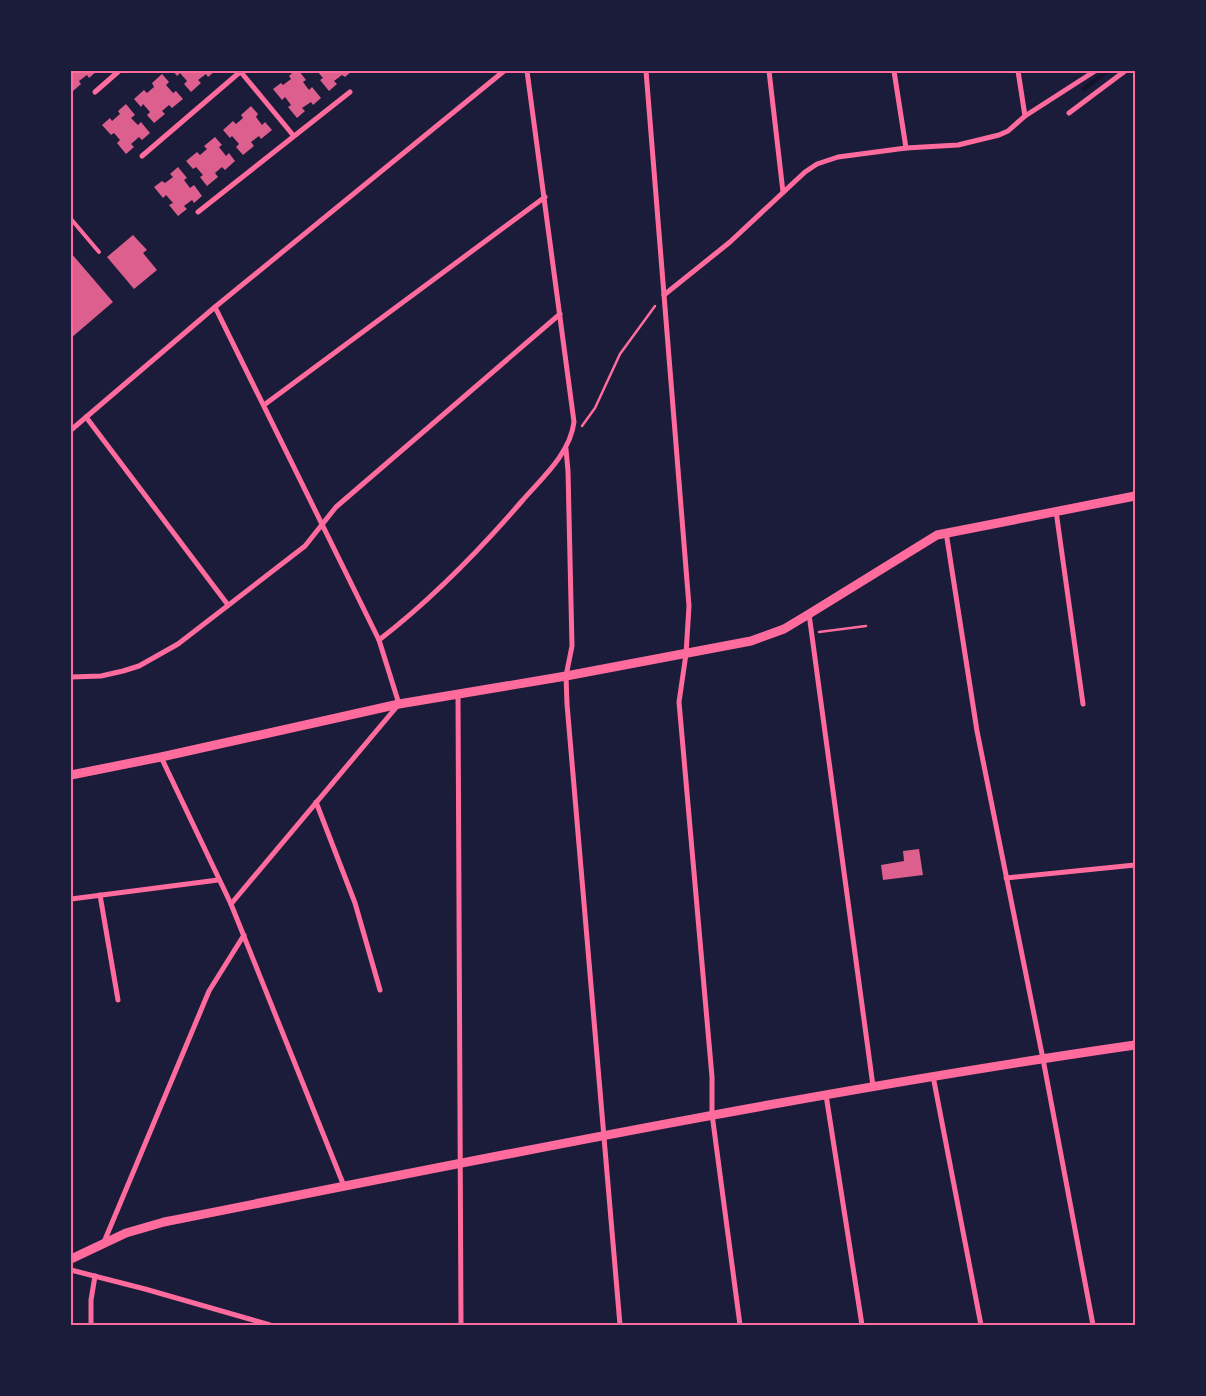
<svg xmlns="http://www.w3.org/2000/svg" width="1206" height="1396" viewBox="0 0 1206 1396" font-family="Barlow,sans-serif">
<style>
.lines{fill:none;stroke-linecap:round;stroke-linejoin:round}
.stream{stroke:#12122b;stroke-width:4.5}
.building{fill:#dd5f8e}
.path{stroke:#ff6b9d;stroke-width:2.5}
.service{stroke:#ff6b9d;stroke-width:4}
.minor{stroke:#ff6b9d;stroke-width:5}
.tertiary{stroke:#ff6b9d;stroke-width:9}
.neatline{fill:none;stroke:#ff6b9d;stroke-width:2}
</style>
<rect width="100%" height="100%" fill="#1b1b3a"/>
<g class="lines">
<polyline class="stream" points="1084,89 1107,71"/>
</g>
<g class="building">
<polygon points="71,71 97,71 89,78 87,75 79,81 81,84 73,91"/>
<polygon points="173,71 215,71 208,77 206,74 198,80 201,83 191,92 184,84 187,81 180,73 177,76"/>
<polygon points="294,71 299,71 306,80 303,82 309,90 312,87 321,98 313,105 311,102 302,108 305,111 297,118 288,107 291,105 285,97 282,100 273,89 281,83 283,85 291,79 289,76"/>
<polygon points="317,71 352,71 345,77 342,75 334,81 337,84 329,91 320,80 323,78"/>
<polygon points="162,74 169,82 166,85 173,93 176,91 183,99 172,108 169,105 162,111 165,114 154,123 147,115 150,112 143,104 141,107 134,99 144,90 147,93 154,87 152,83"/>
<polygon points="126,104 135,115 131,118 138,125 141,122 150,133 142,140 139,137 131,144 134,147 126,154 117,143 120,140 114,133 111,135 102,125 110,118 112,121 120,114 118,111"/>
<polygon points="251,106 258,114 256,117 262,125 265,122 272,130 261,139 259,136 251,142 254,146 243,155 236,147 239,144 232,136 230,138 223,130 233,121 236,124 243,118 241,115"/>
<polygon points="215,137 222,145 219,147 226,156 229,153 235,161 225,170 222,167 215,173 218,177 207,186 200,177 203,175 196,167 193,169 186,161 197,152 200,155 207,149 204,146"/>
<polygon points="178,167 187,178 184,180 190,188 194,185 202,196 194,203 192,200 184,206 187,209 178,216 169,205 173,203 166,195 163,198 154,187 162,181 165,183 173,177 170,174"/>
<polygon points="133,235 147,250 143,253 157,270 134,289 107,257"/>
<polygon points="71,253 113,302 71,338"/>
<polygon points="919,849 923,875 883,880 881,865 904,861 903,851"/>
</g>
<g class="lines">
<g class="path">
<polyline points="582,426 595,408 620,354 655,306"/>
<polyline points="819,632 866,626"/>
</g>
<polyline class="service" points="71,219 99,252"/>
<g class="minor">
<polyline points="240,71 293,135"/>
<polyline points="646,71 689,606 686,654 679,702 712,1077 712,1114 740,1325"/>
<polyline points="769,71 783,192"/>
<polyline points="894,71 906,148"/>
<polyline points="1018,71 1025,116"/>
<polyline points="95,92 119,71"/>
<polyline points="1069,113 1125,71"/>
<polyline points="142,156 240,72"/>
<polyline points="198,212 350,92"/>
<polyline points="664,295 730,242 805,172 817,164 838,157 906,148 958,145 999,135 1008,131 1025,116 1095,71"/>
<polyline points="215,307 379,640 399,704 231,904"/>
<polyline points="264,405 545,197"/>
<polyline points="86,417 228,605"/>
<polyline points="71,430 215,307 504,71"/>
<polyline points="566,449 568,471 572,646 566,676 567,704 620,1325"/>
<polyline points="1056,511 1083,704"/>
<polyline points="946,532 977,731 1043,1059 1093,1325"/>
<polyline points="809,614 873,1086"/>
<path d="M379,640C432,599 478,552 522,501C542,478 570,454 574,422L527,71"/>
<polyline points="71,677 101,676 123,671 139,666 178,644 305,546 336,507 560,314"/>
<polyline points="458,695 461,1325"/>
<polyline points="161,757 231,904 344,1186"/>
<polyline points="316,802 355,903 380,990"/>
<polyline points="1006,878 1135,865"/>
<polyline points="100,895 118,1000"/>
<polyline points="71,899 218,880"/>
<polyline points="933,1076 981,1325"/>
<polyline points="826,1095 862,1325"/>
<polyline points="104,1242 209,991 244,935"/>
<polyline points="71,1270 145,1289 270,1325"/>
<polyline points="91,1325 91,1300 95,1276"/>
</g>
<g class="tertiary">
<polyline points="71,775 161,757 399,704 566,676 751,641 784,629 809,614 937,535 1135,496"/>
<path d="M71,1259L126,1233L164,1222C487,1158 809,1092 1135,1045"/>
</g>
</g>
<rect width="1206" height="1396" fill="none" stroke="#1b1b3a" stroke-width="145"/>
<rect x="72" y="72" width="1062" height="1252" class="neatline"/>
</svg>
